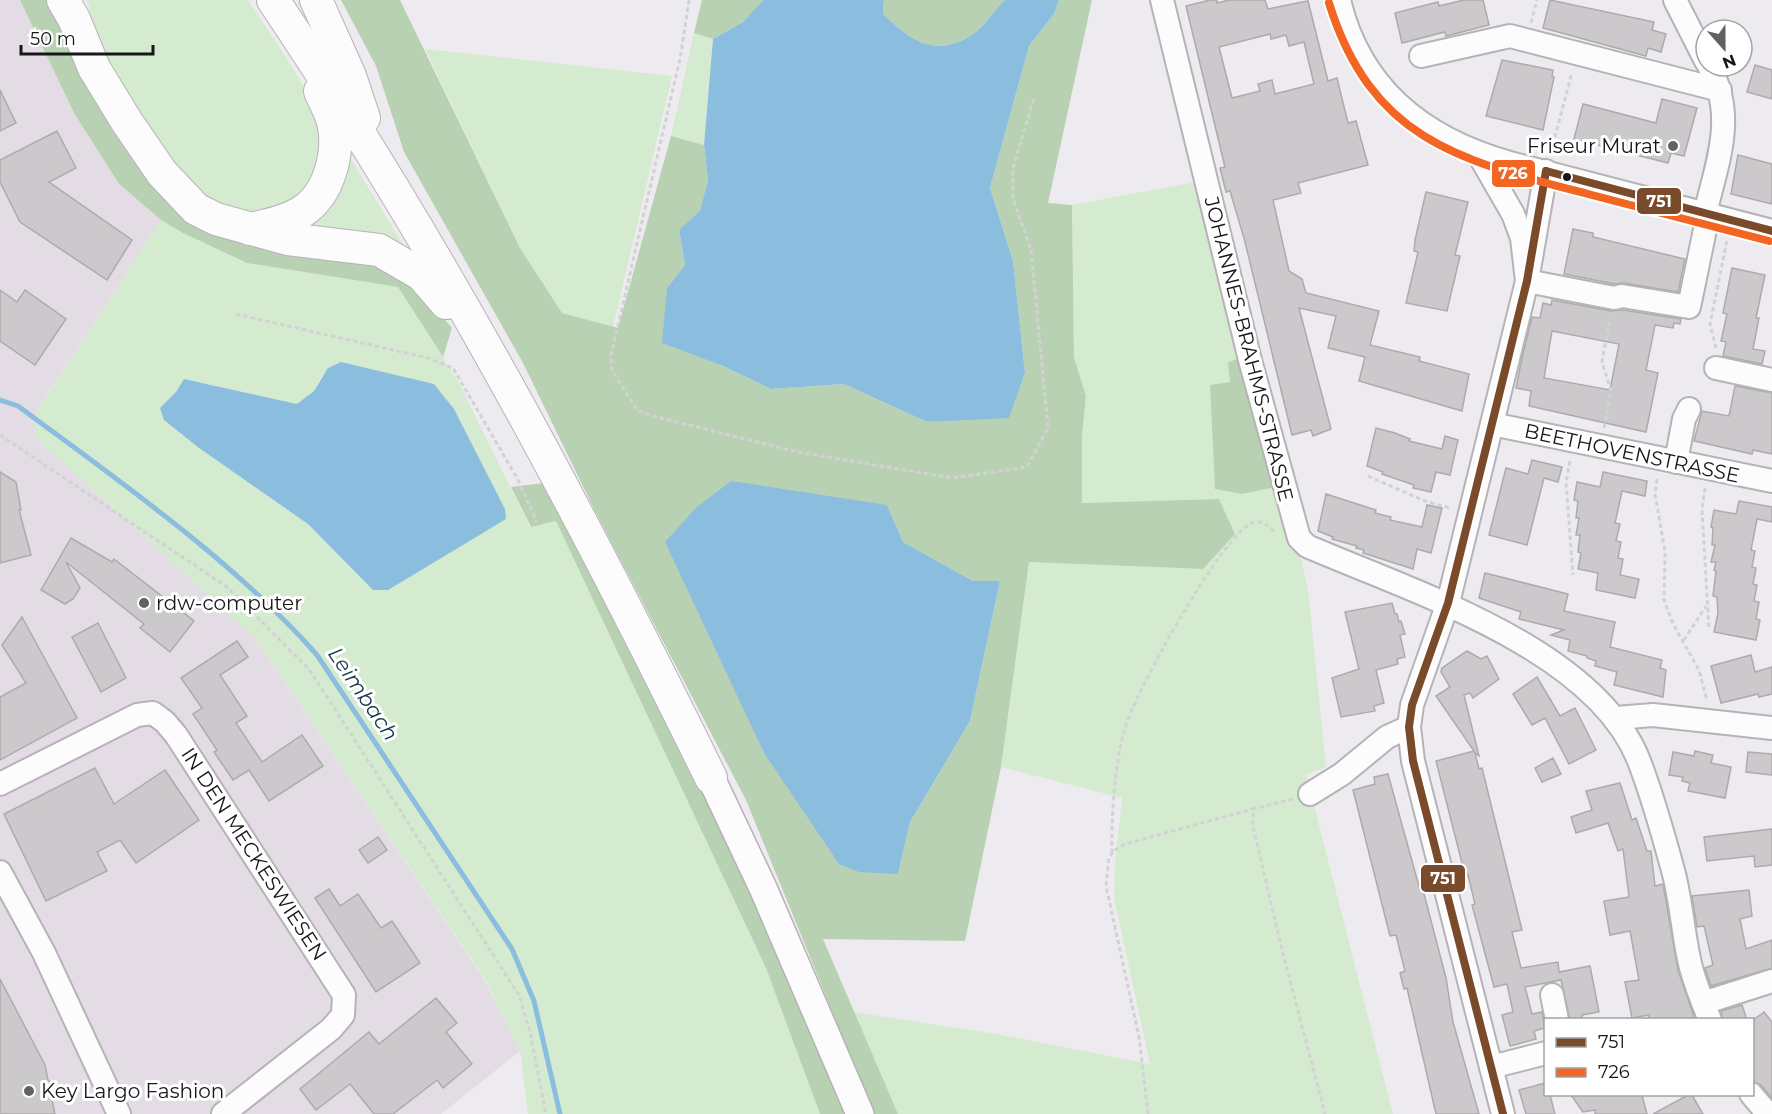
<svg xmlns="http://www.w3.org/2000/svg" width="1772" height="1114" viewBox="0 0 1772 1114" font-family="Montserrat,sans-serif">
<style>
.built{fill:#e3dce5}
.green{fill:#d5ebd0;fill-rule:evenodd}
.forest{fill:#b8d1b2;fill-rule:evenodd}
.water{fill:#8bbddf}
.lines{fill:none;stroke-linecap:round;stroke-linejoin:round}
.stream{stroke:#8bbddf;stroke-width:5}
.building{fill:#ccc9cc;stroke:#adaaac;stroke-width:1.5;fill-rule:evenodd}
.minor-casing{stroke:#b6b3b7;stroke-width:26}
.major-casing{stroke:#b6b3b7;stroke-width:30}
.highway-casing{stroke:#b6b3b7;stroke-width:34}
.path{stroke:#d3d2d3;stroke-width:3;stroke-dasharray:4.5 3;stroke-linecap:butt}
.minor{stroke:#fcfcfd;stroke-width:22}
.major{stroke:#fcfcfd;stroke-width:27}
.highway{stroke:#fcfcfd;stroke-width:32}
.bus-1-casing{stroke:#fff;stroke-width:12}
.bus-2-casing{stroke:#fff;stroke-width:12}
.bus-1{stroke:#7a4b2a;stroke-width:8}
.bus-2{stroke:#f26522;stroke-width:8}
.poi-dot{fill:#626164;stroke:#fff;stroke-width:2}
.bus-dot{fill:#171618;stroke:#fff;stroke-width:2}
.labels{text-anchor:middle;stroke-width:6;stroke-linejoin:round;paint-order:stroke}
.poi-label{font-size:20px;fill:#171618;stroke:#fff;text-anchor:start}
.street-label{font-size:20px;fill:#171618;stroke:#fff}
.water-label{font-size:21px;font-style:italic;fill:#16364a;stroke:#fff}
.line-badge{stroke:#fff;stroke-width:2}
.badge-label{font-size:16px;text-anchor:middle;font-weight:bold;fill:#fff}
</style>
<rect width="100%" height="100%" fill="#eeebf0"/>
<polygon class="built" points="0,0 20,0 74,113 119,184 161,220 37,410 34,436 255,638 485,981 520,1051 441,1114 0,1114"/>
<g class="green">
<path d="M87,0H248C269,33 334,119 324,156C320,170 309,184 303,197L252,215L211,201L163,158L105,62Z"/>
<polygon points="694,33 713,39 704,145 671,136"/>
<polygon points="425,49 672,76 613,327 562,313 520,248"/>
<polygon points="345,149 411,258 280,232"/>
<polygon points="1200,181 1275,487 1300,555 1308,590 1326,767 1306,774 1393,1114 898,1114 853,1012 991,1033 1150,1064 1114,898 1115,864 1122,798 1001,767 1029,562 1203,569 1213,557 1219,499 1082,503 1082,436 1086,396 1074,357 1072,205"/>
<path d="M161,220L183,233L247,263L398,287L459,383L530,527L556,521L766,968L820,1114H528L520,1051L486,981L255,638L34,436L37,411ZM321,378L434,384L454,409L505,509L506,519L373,590L308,524L199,448L164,420L160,408L176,392L198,382L297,404L314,391Z"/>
</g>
<g class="forest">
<polygon points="20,0 50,0 167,192 375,256 413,283 452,328 443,357 398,287 247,263 183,233 161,220 119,184 74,113"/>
<path d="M341,0H400L520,248L562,313L618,328L671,136L704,145L708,180L700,212L679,230L685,265L667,288L721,365L771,389L844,384L927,422L1009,417L1025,373L1013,261L990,188L1029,46L1054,14L1059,0H1092L1048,203L1072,205L1074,357L1086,396L1082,436V503L1219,499L1235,534L1203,569L1029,562L1001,767L965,941L823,939L898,1114H874L746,800L596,513L523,363L404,152L376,66ZM887,505L903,542L973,581H1000L970,721L910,822L898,874L764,753L728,672Z"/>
<polygon points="702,0 763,0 743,22 713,39 694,33"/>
<path d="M884,0H1005C994,10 985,26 973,34C934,59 911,41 883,14Z"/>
<polygon points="1244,357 1275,487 1242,494 1215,489 1210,385 1230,382 1228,362"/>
<polygon points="544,483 682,744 769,929 845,1114 820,1114 766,968 556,521 531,527 511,487"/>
</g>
<g class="water">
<path d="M763,0H884L883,14C911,41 935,59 973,34C985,26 994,10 1005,0H1059L1054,14L1029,46L990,188L1013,261L1025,373L1009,418L927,422L844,384L771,389L721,365L662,343L667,288L685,265L679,230L700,211L708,180L704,145L713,39L743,22Z"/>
<polygon points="341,362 434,384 454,409 505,509 506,519 388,590 373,590 308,524 199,448 164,420 160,408 176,392 184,379 297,404 314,391 328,368"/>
<polygon points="731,481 887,505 903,542 973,581 1000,581 970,721 910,822 898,874 859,872 839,864 764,753 665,542 696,508"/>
</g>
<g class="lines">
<path class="stream" d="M0,400L18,406C119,481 234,561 317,655L512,949L534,1001L560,1114"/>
</g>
<g class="building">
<path d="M1210,0H1217V3L1229,0H1265L1268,9L1308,1L1328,81L1337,78L1348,123L1356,121L1368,165L1298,183L1301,193L1273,200L1289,271L1302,279L1306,293L1379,311L1370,345L1420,357L1419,361L1469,374L1462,411L1359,381L1365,357L1328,348L1336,316L1299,308L1331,429L1313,436L1311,430L1292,435L1244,238L1230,191L1226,192L1220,168L1225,167L1186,6ZM1270,34L1271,39L1286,35L1289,46L1304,42L1314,84L1275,94L1272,80L1258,84L1260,91L1232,98L1219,47Z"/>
<polygon points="1464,0 1483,0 1489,25 1446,36 1445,32 1402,43 1395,13 1438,2 1439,6"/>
<polygon points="1550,0 1654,22 1652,30 1666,34 1661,52 1648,48 1646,56 1543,28"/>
<polygon points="1502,60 1553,70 1552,76 1554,77 1543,130 1486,116"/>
<polygon points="1755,65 1772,70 1772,99 1747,92"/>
<polygon points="0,90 16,123 0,131"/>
<polygon points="1662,99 1697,108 1684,156 1671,153 1668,163 1574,139 1583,104 1656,123"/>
<polygon points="57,131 76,168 49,182 132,240 107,280 20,222 0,182 0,160"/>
<polygon points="1738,155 1772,164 1772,204 1731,194"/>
<polygon points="1426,192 1468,202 1455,255 1460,256 1447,311 1406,303 1418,252 1414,251 1415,240"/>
<polygon points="1573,229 1593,233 1593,237 1685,259 1678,292 1624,283 1614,284 1564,274"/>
<polygon points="1732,268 1765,275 1756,318 1759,318 1753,349 1765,351 1762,364 1723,356 1726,342 1721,341 1727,314 1723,313"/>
<polygon points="0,290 17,302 25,290 66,319 35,365 0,341"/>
<path d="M1552,300L1611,311L1623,310L1681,319L1680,324L1674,323L1673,328L1655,325L1646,370L1658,373L1646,432L1529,406L1531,391L1516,388L1522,358L1532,317L1540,318L1543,303L1551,305ZM1552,331L1619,344L1610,390L1544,378Z"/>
<polygon points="1735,386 1772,393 1772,454 1753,450 1752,454 1694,441 1702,411 1729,416"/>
<polygon points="1376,428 1395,433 1410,439 1409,441 1442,449 1445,436 1458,440 1450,475 1436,472 1431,492 1413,488 1414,485 1382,474 1383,472 1367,466"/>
<polygon points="1532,460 1562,467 1558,482 1544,478 1527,545 1489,535 1506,468 1528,474"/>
<polygon points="0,472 16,482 21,510 19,510 31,555 0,563"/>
<polygon points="1603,472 1647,481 1645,496 1622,491 1615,523 1620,524 1616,541 1621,542 1618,558 1623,559 1620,575 1639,579 1635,598 1596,590 1598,573 1578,569 1581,553 1578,552 1580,535 1576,535 1579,518 1576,518 1578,501 1574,500 1577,482 1600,487"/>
<polygon points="1326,494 1376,510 1375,513 1391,517 1390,520 1422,527 1427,505 1442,508 1431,553 1417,549 1413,569 1363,553 1364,550 1356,548 1357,546 1332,539 1333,537 1318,531"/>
<polygon points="1739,501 1772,507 1772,522 1757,519 1751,550 1755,551 1752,567 1756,568 1753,584 1757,585 1754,601 1759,602 1756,619 1760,620 1756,640 1714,632 1718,613 1717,597 1713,596 1716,571 1714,570 1716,562 1711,562 1715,545 1712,545 1713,528 1711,527 1714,510 1736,514"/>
<polygon points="71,538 112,562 114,559 194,621 170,652 140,628 144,624 66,562 80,588 73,599 65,604 41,590"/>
<polygon points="1485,573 1568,594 1564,611 1615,622 1610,647 1662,660 1660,668 1666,670 1663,697 1614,685 1617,672 1595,666 1596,661 1587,658 1587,656 1568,651 1570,640 1551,635 1564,630 1519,619 1521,612 1479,598"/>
<polygon points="1392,603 1395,614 1397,614 1399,622 1401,621 1405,634 1400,635 1405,657 1397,659 1398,664 1376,670 1384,703 1374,706 1375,711 1341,717 1332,678 1359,669 1345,612"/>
<polygon points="22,617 77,718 0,760 0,697 26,683 2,645"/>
<polygon points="98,623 126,678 101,692 72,637"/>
<polygon points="237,641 248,657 220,675 247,716 236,723 262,762 302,735 323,766 269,801 249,770 233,780 214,752 217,750 193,714 202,708 181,678"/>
<polygon points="1467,651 1481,659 1487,656 1499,679 1473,698 1470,693 1464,695 1479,756 1475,753 1479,769 1482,768 1522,930 1512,932 1521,968 1558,962 1559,972 1590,966 1599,1012 1582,1015 1582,1020 1570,1020 1561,980 1525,987 1532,1014 1542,1012 1545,1028 1534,1031 1536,1039 1510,1046 1502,1015 1513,1012 1507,984 1494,987 1472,905 1475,904 1468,875 1465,875 1436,761 1474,751 1436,696 1450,687 1441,672 1442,668"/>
<polygon points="1751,655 1755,672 1772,667 1772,694 1759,697 1758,694 1721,703 1711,666"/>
<polygon points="1537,677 1560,716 1575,708 1596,750 1569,764 1545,718 1532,725 1513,694"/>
<polygon points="1695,751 1713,755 1711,763 1731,767 1725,798 1688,791 1690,783 1682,781 1683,777 1669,775 1673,752 1694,756"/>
<polygon points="1748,752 1772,754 1772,775 1746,772"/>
<polygon points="1553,758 1561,774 1542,782 1535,768"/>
<polygon points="95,768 114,804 165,770 199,820 136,863 120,840 97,852 107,871 46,901 4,814"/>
<polygon points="1388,774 1420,890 1423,890 1446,978 1453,1022 1479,1114 1436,1114 1407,988 1404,989 1400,973 1405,971 1396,935 1390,936 1353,790 1375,784 1374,777"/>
<polygon points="1620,783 1632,820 1636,818 1647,851 1651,851 1655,886 1663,884 1678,970 1695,1020 1648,1020 1649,1015 1632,1018 1625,982 1639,980 1630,931 1610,935 1604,901 1629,897 1623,849 1618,851 1608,823 1576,833 1571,817 1592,810 1586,791"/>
<polygon points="1772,829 1772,865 1755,867 1754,856 1707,861 1704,837"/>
<polygon points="378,837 387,850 368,863 359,850"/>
<polygon points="329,889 340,906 358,894 381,928 392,921 420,963 376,992 315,898"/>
<polygon points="1749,890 1752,916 1740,919 1746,949 1772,940 1772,968 1711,986 1705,968 1713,965 1704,926 1697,927 1692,896"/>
<polygon points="0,979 45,1065 48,1080 60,1088 52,1100 55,1114 0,1114"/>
<polygon points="436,998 457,1023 446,1032 472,1064 443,1088 437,1080 393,1114 374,1114 350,1084 316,1110 300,1089 369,1032 379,1044"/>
<polygon points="1742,1005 1747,1020 1723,1020 1721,1011"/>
<polygon points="1764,1012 1772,1022 1772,1098 1761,1085 1752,1081 1752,1021"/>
<polygon points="1545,1083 1545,1095 1550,1095 1555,1114 1526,1114 1519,1090"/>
<polygon points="1571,1095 1642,1095 1647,1114 1595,1114 1595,1110 1583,1112"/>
<polygon points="1688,1095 1692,1095 1703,1114 1653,1114"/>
</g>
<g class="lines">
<defs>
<g id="minor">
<path d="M1162,0L1250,360L1299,538L1307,546C1410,591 1595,648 1639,761C1653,797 1664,837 1674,874C1681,902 1683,931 1689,959C1693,980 1702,1000 1710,1020"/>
<path d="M1339,0C1360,90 1424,139 1510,163L1772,231"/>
<polyline points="1675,0 1706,61"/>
<polyline points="1421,56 1510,36 1720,90"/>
<polyline points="1479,155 1513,214 1522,238 1527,281 1614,298 1622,296 1689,307 1708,215"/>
<path d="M1705,214C1717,162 1737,116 1709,66"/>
<polyline points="1716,368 1772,380"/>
<polyline points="1492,424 1772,481"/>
<polyline points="1676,462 1684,419 1689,409"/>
<polyline points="1616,718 1653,715 1772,728"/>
<polyline points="0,784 137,715 153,713 165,722 176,735 344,995 343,1015 331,1029 223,1114"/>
<polyline points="1310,794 1342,774 1387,737 1409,727"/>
<polyline points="0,872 44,953 119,1114"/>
<polyline points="1552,995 1557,1020"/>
<polyline points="1703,1003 1772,981"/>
<polyline points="1491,1067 1546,1053"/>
<polyline points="1751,1094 1768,1114"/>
<polyline points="1503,1114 1413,761 1409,727 1412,705 1448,603 1527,281 1546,171"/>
</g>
<polyline id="major" points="711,778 763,888 860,1114"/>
<g id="highway">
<polyline points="63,0 74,19 94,68 127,122 162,173 196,209 216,219 288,239 379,250 422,275 446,303"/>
<path d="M273,0C440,248 580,511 711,778"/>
<polyline points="316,0 350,76 364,118"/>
<path d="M250,229C268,225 288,221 303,211C330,193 340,151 333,122C330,111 324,101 320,91"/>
</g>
</defs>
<use href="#minor" class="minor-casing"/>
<use href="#major" class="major-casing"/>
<use href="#highway" class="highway-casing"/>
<g class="path">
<polyline points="689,0 680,59 611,355 612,370 637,410 653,416 798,452 953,478 1027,467 1048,428 1031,249 1013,199 1013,168 1034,98"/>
<polyline points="1531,23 1537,0"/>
<polyline points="1551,152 1572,72"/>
<polyline points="236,314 428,358 453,368 517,478 537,522"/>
<polyline points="1716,348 1710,324 1727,240"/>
<polyline points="1604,428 1611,391 1602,362 1610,317"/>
<polyline points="0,435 227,587 309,669 519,995 530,1032 546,1114"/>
<polyline points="1570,461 1566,482 1573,575"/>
<polyline points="1368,476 1425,501 1450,508"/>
<polyline points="1657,479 1655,494 1665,551 1664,600 1673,624 1699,670 1707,701"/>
<polyline points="1705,488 1702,510 1709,629"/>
<polyline points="1684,640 1706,606"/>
<polyline points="1293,799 1253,809 1253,826 1282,950 1325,1114"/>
<path d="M1112,853C1111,820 1115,763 1124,731C1132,697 1223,533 1252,523C1262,519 1269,527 1276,533"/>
<polyline points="1148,1114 1139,1037 1106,886 1109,857 1115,850 1125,844 1253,809"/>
</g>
<use href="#minor" class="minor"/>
<use href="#major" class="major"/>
<use href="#highway" class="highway"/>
<defs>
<g id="bus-1">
<polyline points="1546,171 1772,231"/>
<polyline points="1503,1114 1413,761 1409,727 1412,705 1448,603 1527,281 1546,171"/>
</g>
<path id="bus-2" d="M1329,3C1372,141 1461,161 1588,194C1648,210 1709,225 1769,241"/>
</defs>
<use href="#bus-1" class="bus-1-casing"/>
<use href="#bus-2" class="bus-2-casing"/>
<use href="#bus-1" class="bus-1"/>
<use href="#bus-2" class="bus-2"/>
</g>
<g class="poi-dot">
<circle cx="1673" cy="146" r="6"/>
<circle cx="144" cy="603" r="6"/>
<circle cx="29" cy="1091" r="6"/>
</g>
<circle class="bus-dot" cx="1567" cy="177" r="5"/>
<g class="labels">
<g class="poi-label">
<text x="1661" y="153" text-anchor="end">Friseur Murat</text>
<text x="156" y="610">rdw-computer</text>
<text x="41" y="1098">Key Largo Fashion</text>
</g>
<g class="street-label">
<text transform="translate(1249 349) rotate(76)" y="7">JOHANNES-BRAHMS-STRASSE</text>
<text transform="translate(1632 453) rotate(12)" y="7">BEETHOVENSTRASSE</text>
<text transform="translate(254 854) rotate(57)" y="7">IN DEN MECKESWIESEN</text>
</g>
<g class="water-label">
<text transform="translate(363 694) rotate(56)" y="7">Leimbach</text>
</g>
</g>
<g class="line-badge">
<rect x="1491" y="159" width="45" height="29" rx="6" fill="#f26522"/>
<rect x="1636" y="187" width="46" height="28" rx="6" fill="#7a4b2a"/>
<rect x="1420" y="864" width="46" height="29" rx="6" fill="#7a4b2a"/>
</g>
<g class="badge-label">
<text x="1513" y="179">726</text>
<text x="1659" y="207">751</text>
<text x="1443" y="884">751</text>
</g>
<rect x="1544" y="1018" width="210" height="78" fill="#ffffff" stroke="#a2a2a3" stroke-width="1.5"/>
<rect x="1556" y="1038" width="30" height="9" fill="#7a4b2a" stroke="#a2a2a3" stroke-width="1.5"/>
<text x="1598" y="1048" font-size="18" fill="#171618">751</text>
<rect x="1556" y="1068" width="30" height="9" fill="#f26522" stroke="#a2a2a3" stroke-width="1.5"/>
<text x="1598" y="1078" font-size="18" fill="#171618">726</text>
<g transform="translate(1724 48) rotate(159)"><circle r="28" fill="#ffffff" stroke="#a2a2a3" stroke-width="1.5"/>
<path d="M0-4.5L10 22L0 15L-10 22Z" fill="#626164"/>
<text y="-9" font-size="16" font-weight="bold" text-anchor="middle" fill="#171618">N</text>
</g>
<path d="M21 45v9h132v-9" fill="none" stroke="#171618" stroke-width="3"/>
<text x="30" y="45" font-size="18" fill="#171618" stroke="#ffffff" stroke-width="4.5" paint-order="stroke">50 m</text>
</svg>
